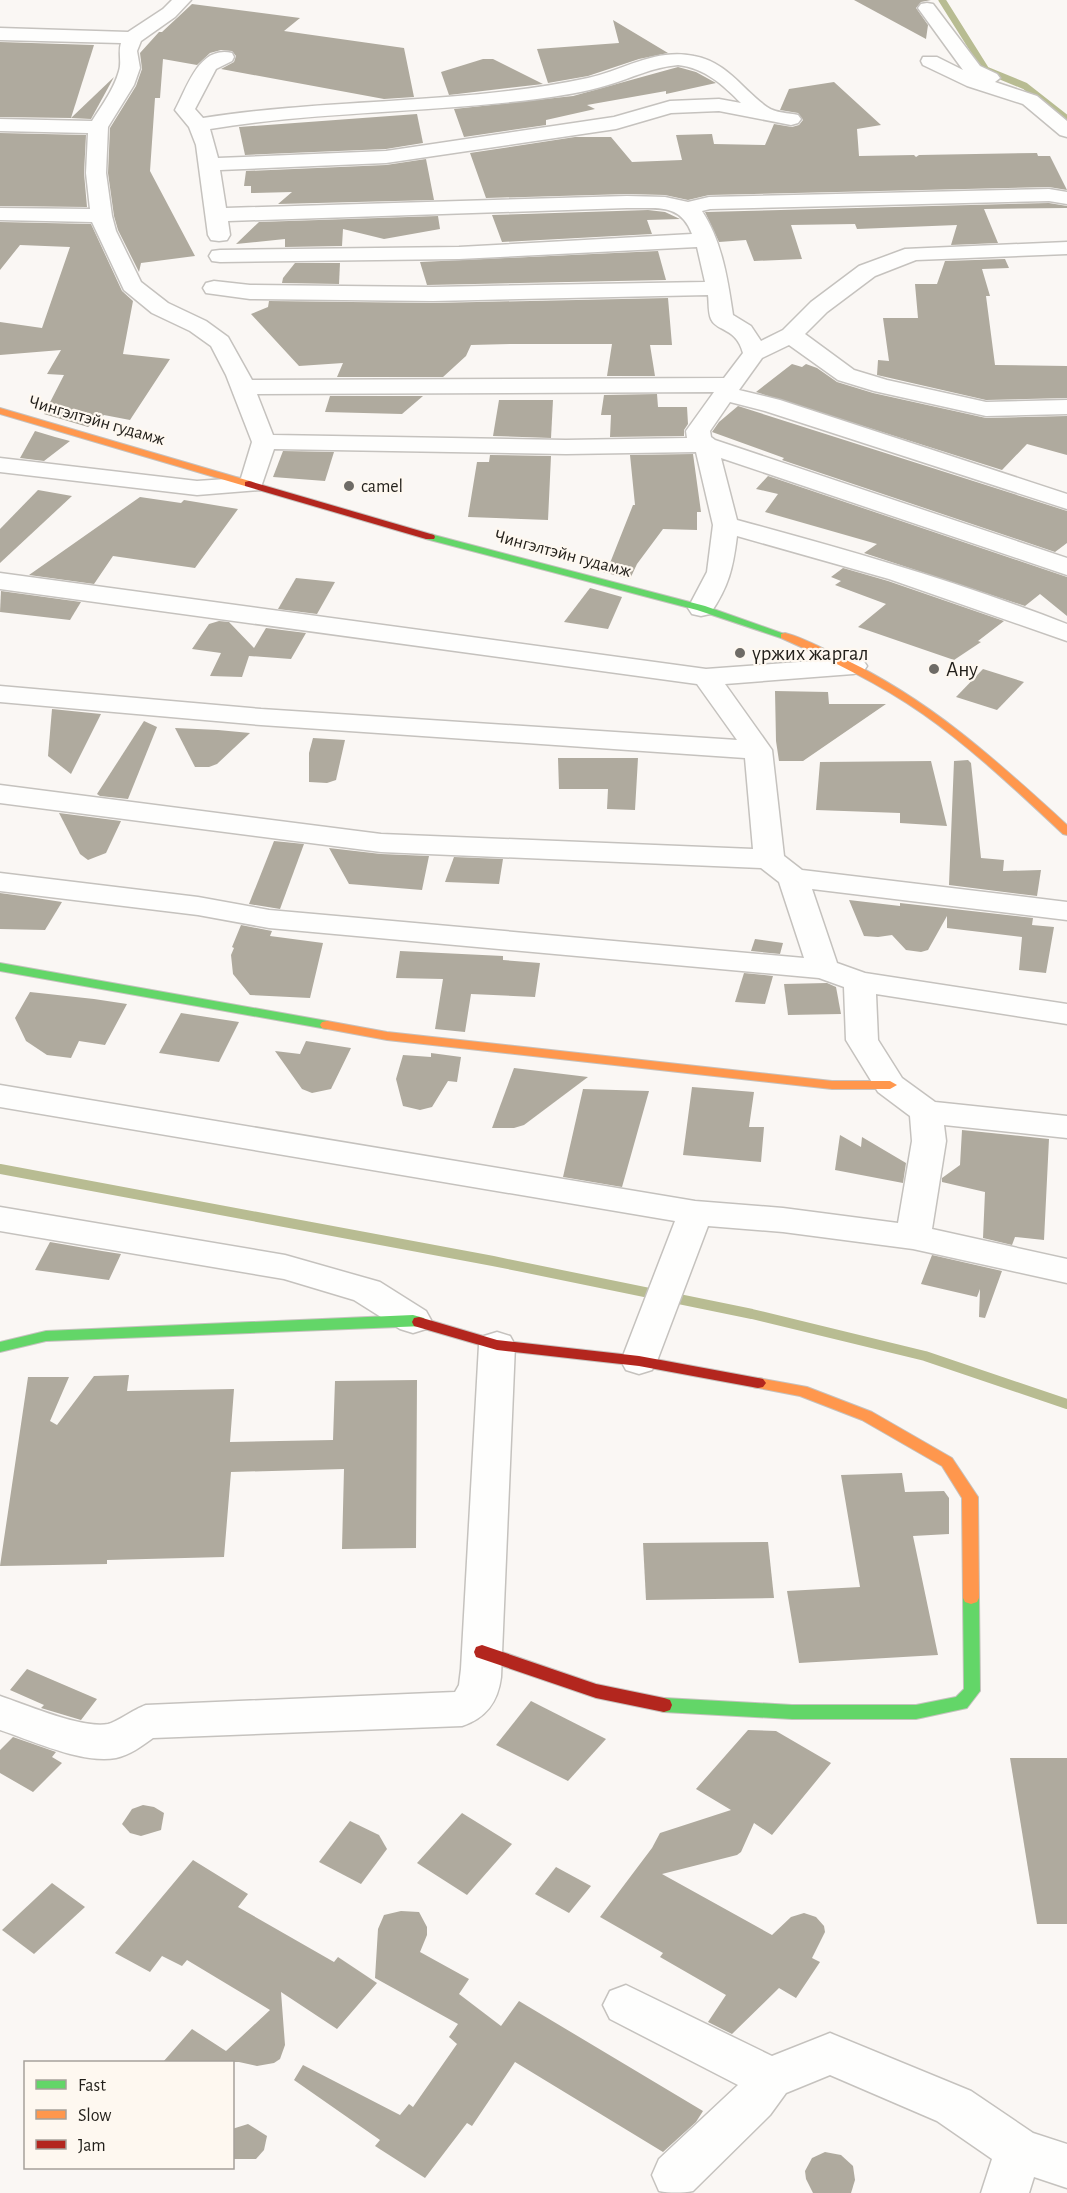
<svg xmlns="http://www.w3.org/2000/svg" width="1067" height="2193" viewBox="0 0 1067 2193" font-family="'Alegreya Sans',sans-serif">
<style>
.lines{fill:none;stroke-linecap:round;stroke-linejoin:round}
.stream-far1{stroke:#b8bc92;stroke-width:7}
.stream{stroke:#b8bc92;stroke-width:10}
.building{fill:#afaa9e}
.street-casing{stroke:#c5c2be;stroke-width:3}
.fast-casing{stroke:#c5c2be;stroke-width:2}
.slow-casing{stroke:#c5c2be;stroke-width:2}
.jam-casing{stroke:#c5c2be;stroke-width:2}
.street{fill:#fefefd;fill-rule:evenodd}
.fast{fill:#63d668;fill-rule:evenodd}
.slow{fill:#ff974d;fill-rule:evenodd}
.jam{fill:#b3261e;fill-rule:evenodd}
.poi-dot{fill:#6e6b66;stroke:#fef8f0;stroke-width:2}
.labels{text-anchor:middle;stroke-width:4.5;stroke-linejoin:round;paint-order:stroke}
.far-street-label{font-size:18px;fill:#221f1a;stroke:#fef8f0}
.far-poi-label{font-size:18px;fill:#221f1a;stroke:#fef8f0;text-anchor:start}
.poi-label{font-size:21px;fill:#221f1a;stroke:#fef8f0;text-anchor:start}
</style>
<rect width="100%" height="100%" fill="#faf7f4"/>
<g class="lines">
<polyline class="stream-far1" points="942,0 986,70 1025,86 1067,119"/>
<polyline class="stream" points="0,1169 493,1261 752,1314 925,1356 1067,1404"/>
</g>
<g class="building">
<polygon points="854,0 931,0 921,2 916,8 928,25 926,39"/>
<polygon points="192,4 300,18 284,31 404,48 414,97 384,99 221,69 234,62 236,56 232,51 221,50 210,53 197,65 163,59 160,98 155,98 150,171 195,256 141,263 139,272 118,230 114,216 108,173 110,128 136,86 142,69 140,53 159,32 162,32"/>
<polygon points="613,20 668,53 639,59 588,76 548,83 537,49 619,43"/>
<polygon points="0,42 94,45 71,118 0,117"/>
<polygon points="483,59 493,59 543,84 449,95 441,72"/>
<polygon points="678,67 696,72 716,83 666,94 666,91 587,105 595,109 546,120 546,125 464,137 454,109 573,96"/>
<polygon points="114,77 91,119 71,118"/>
<polygon points="834,82 881,125 857,129 859,156 914,155 916,157 919,155 1037,153 1038,156 1050,156 1067,190 1049,187 709,195 688,200 665,195 627,194 486,198 470,153 575,137 611,137 632,162 682,160 676,135 712,134 714,144 765,145 774,124 792,127 799,125 803,120 798,113 780,110 789,89"/>
<polygon points="417,114 423,143 386,149 245,155 239,127"/>
<polygon points="0,133 86,135 84,173 87,207 0,206"/>
<polygon points="426,159 434,200 278,204 292,192 251,193 251,186 244,186 246,171 386,165"/>
<polygon points="1049,203 1067,206 1067,208 984,209 998,243 951,245 957,225 857,229 855,224 791,225 802,259 754,261 746,240 719,242 705,212"/>
<polygon points="648,210 665,212 680,219 647,220 652,234 502,242 492,215"/>
<polygon points="438,216 440,229 384,239 343,229 342,246 285,247 285,239 236,244 259,222"/>
<polygon points="0,222 91,224 122,291 133,301 123,354 170,359 130,420 104,415 88,427 44,414 64,375 47,374 61,350 0,355 0,322 42,328 70,247 20,245 0,270"/>
<polygon points="658,251 666,280 427,285 420,262"/>
<polygon points="1005,259 1009,268 982,269 990,296 986,296 995,365 1067,366 1067,398 986,400 877,375 878,360 889,361 883,318 918,318 915,284 937,284 945,261"/>
<polygon points="295,263 340,263 339,284 282,283 283,278"/>
<polygon points="668,298 672,345 650,345 655,376 607,376 612,344 512,344 471,345 466,356 443,377 337,377 343,363 299,366 251,314 268,307 269,301 433,303"/>
<polygon points="792,364 802,367 806,364 817,368 837,382 873,393 986,418 1067,416 1067,455 1027,444 1002,470 756,392"/>
<polygon points="657,394 658,407 687,407 688,424 684,430 684,436 610,437 611,415 601,415 604,395"/>
<polygon points="330,396 423,396 402,414 325,412"/>
<polygon points="499,400 553,400 551,438 493,436"/>
<polygon points="738,406 1067,511 1067,543 1055,552 782,460 784,458 712,432 719,422"/>
<polygon points="35,431 55,437 70,441 44,461 20,458"/>
<polygon points="283,451 334,452 325,481 273,477"/>
<polygon points="693,454 701,512 697,512 697,530 663,529 637,564 630,579 603,572 610,563 633,505 635,505 630,455"/>
<polygon points="490,455 551,456 548,520 468,517 477,462 489,462"/>
<polygon points="768,476 1067,577 1067,616 1040,594 1025,606 864,553 877,544 765,512 778,494 756,489"/>
<polygon points="38,490 72,496 0,563 0,529"/>
<polygon points="140,497 181,503 184,500 238,509 195,568 113,556 94,584 29,575"/>
<polygon points="843,568 888,581 1004,621 978,641 981,642 954,660 858,627 886,604 835,585 841,581 831,577"/>
<polygon points="296,578 335,582 317,614 278,609"/>
<polygon points="590,588 622,597 608,629 564,622"/>
<polygon points="1,591 81,602 70,620 0,612"/>
<polygon points="219,621 229,622 254,648 266,628 306,633 291,659 249,656 242,677 210,676 221,653 192,649 209,624"/>
<polygon points="983,669 1024,682 997,710 956,697"/>
<polygon points="775,691 828,692 829,704 886,704 803,761 779,761 776,741"/>
<polygon points="52,709 101,714 71,774 48,756"/>
<polygon points="144,721 157,727 128,799 100,796 97,794"/>
<polygon points="175,728 218,730 250,733 217,764 209,767 195,767"/>
<polygon points="313,738 345,740 336,780 327,783 309,782 309,753"/>
<polygon points="558,758 638,758 635,810 607,809 608,789 559,789"/>
<polygon points="968,760 971,763 981,858 1004,860 1003,871 1041,870 1037,896 949,885 954,761"/>
<polygon points="931,761 947,826 900,823 900,813 816,810 820,762"/>
<polygon points="59,813 121,821 106,853 88,860 80,854"/>
<polygon points="274,841 304,844 280,909 249,904"/>
<polygon points="329,848 381,854 429,856 422,890 349,884"/>
<polygon points="454,857 503,859 499,884 445,882"/>
<polygon points="0,893 36,898 62,902 45,930 0,929"/>
<polygon points="849,900 900,906 900,903 1033,918 1032,925 1054,927 1046,973 1019,970 1022,937 947,928 947,916 928,950 921,952 906,950 892,935 878,937 864,936"/>
<polygon points="241,925 272,931 270,936 323,943 310,998 250,995 233,974 231,955 234,948 232,947"/>
<polygon points="755,939 783,943 780,954 751,951"/>
<polygon points="400,951 503,956 503,960 540,963 535,997 471,994 465,1032 435,1029 443,979 396,978"/>
<polygon points="744,973 773,976 765,1004 735,1002"/>
<polygon points="827,983 836,987 841,1014 788,1015 784,984"/>
<polygon points="30,992 94,999 127,1004 105,1045 79,1041 71,1058 47,1055 26,1041 15,1018"/>
<polygon points="181,1013 239,1022 219,1062 159,1053"/>
<polygon points="306,1041 351,1048 331,1089 312,1093 302,1089 275,1051 300,1054"/>
<polygon points="431,1053 461,1057 457,1082 448,1081 432,1107 420,1110 403,1106 396,1079 403,1055 431,1057"/>
<polygon points="514,1068 588,1077 524,1125 514,1128 492,1128"/>
<polygon points="692,1087 754,1092 749,1127 764,1127 761,1162 683,1155"/>
<polygon points="583,1089 649,1091 622,1187 563,1177"/>
<polygon points="962,1130 1049,1139 1044,1240 1015,1237 1012,1245 983,1238 985,1192 942,1182 942,1178 960,1165"/>
<polygon points="840,1135 861,1147 862,1137 906,1163 903,1183 835,1170"/>
<polygon points="50,1242 102,1251 121,1254 109,1280 35,1270"/>
<polygon points="932,1255 1002,1271 985,1318 979,1317 980,1289 977,1297 921,1284"/>
<polygon points="129,1375 127,1391 234,1389 230,1442 333,1440 335,1381 417,1380 416,1548 342,1549 344,1469 231,1472 224,1557 107,1560 107,1564 0,1566 28,1377 69,1377 50,1421 57,1425 94,1376"/>
<polygon points="902,1473 905,1492 944,1491 949,1498 949,1534 913,1536 938,1655 799,1663 787,1591 860,1587 841,1475"/>
<polygon points="768,1542 774,1598 646,1600 643,1543"/>
<polygon points="27,1669 97,1699 81,1720 41,1708 44,1705 10,1690"/>
<polygon points="531,1701 606,1739 568,1781 496,1745"/>
<polygon points="748,1730 776,1731 831,1763 772,1835 754,1823 741,1852 737,1855 662,1874 772,1935 791,1917 804,1913 816,1917 824,1926 825,1932 812,1958 820,1962 796,1998 779,1988 732,2034 708,2022 726,1995 660,1957 663,1953 600,1917 652,1848 660,1833 731,1810 696,1789"/>
<polygon points="13,1737 56,1752 52,1757 62,1763 33,1792 0,1773 0,1750"/>
<polygon points="1010,1758 1067,1758 1067,1924 1037,1924"/>
<polygon points="143,1805 154,1807 164,1813 161,1830 141,1836 130,1833 122,1824 132,1809"/>
<polygon points="462,1813 512,1844 467,1895 417,1863"/>
<polygon points="350,1821 379,1835 387,1849 361,1884 319,1862"/>
<polygon points="193,1860 248,1894 238,1907 334,1962 338,1957 377,1983 337,2029 281,1992 285,2045 280,2059 274,2063 257,2066 239,2062 163,2062 192,2029 226,2051 270,2010 187,1960 182,1966 162,1956 150,1972 115,1953"/>
<polygon points="556,1867 591,1886 569,1913 535,1894"/>
<polygon points="52,1883 85,1907 34,1954 2,1930"/>
<polygon points="401,1911 419,1912 427,1927 427,1935 420,1952 469,1979 459,1994 501,2026 519,2001 703,2111 696,2122 663,2152 515,2062 472,2126 467,2123 425,2178 375,2146 380,2140 294,2080 303,2065 400,2115 409,2104 413,2107 457,2044 449,2037 458,2024 375,1978 378,1929 384,1915"/>
<polygon points="248,2124 267,2136 264,2150 256,2159 232,2159 232,2129"/>
<polygon points="825,2152 841,2155 853,2166 855,2180 851,2193 813,2193 806,2179 805,2171 812,2158"/>
</g>
<g class="lines">
<defs>
<g id="street">
<path d="M172,0H191L175,17L141,41L137,51L140,68L134,85L108,127L106,173L112,216L116,231L141,282L168,303L206,321L228,337L252,380L724,378L743,353C736,327 717,332 711,319C708,312 709,302 708,295L433,301L250,299L206,293L203,288L206,283L214,281L250,285L433,287L705,282L697,247L459,259L220,262L212,261L209,256L212,251L220,250L459,247L692,234C680,202 656,209 627,208L228,221L230,235L227,240L219,241L211,240L208,235L196,145L189,127L175,110C187,88 199,45 232,53L234,57L232,61L216,69L195,109L203,118C330,98 462,105 588,78C624,70 655,48 694,56C727,62 742,89 767,107C775,113 789,113 798,115L801,119L798,123L791,125L719,111L671,113L616,129L386,163L220,170L226,208L627,196L665,197L688,202L709,197L1049,189L1067,192V204L1049,201L710,209L702,211C722,241 728,281 733,315L751,326L761,341L783,330L811,302L859,266L905,249L1067,242V254L916,260L875,276L827,312L805,334L854,370L887,380L986,402L1067,400V414L986,416L874,391L838,380L789,345L762,358L739,390L780,400L1067,494V509L765,411L730,402L710,431L711,437L715,440L1067,558V575L721,458L737,520C849,550 959,582 1067,624V641L889,579L737,536C733,568 729,586 710,614L701,616L692,614L688,608L707,572L713,525L696,452L566,454L274,449L260,490L197,495L0,472V458L197,481L241,478L252,442L226,375L211,346L190,331L152,313L124,290L92,222L0,220V208L90,209L86,173L88,133L0,131V119L92,121C102,105 114,89 119,71C122,62 118,53 121,43L0,40V28L128,32L163,9ZM678,65C705,68 723,85 741,103L719,99L670,101L614,117L386,151L218,158L210,129C318,111 428,113 537,99C560,96 585,92 608,85C632,78 653,67 678,65ZM714,392L686,431L687,438L566,440L273,435L257,394Z"/>
<polygon points="927,3 933,4 980,66 997,74 1000,78 995,82 1037,96 1067,121 1067,137 1060,135 1023,104 967,86 923,65 921,61 923,57 937,57 963,70 918,8 921,4"/>
<polygon points="0,573 706,669 853,658 863,660 867,666 863,672 853,674 725,684 772,750 784,856 802,870 1067,902 1067,920 812,889 837,963 865,973 1067,1004 1067,1024 876,994 878,1040 902,1078 935,1102 1067,1116 1067,1138 944,1125 946,1141 932,1229 1067,1259 1067,1283 913,1249 783,1232 708,1226 657,1361 652,1370 639,1374 626,1370 621,1361 675,1221 0,1107 0,1085 695,1201 783,1208 898,1223 912,1141 910,1116 878,1092 846,1040 844,987 819,978 269,928 198,915 0,891 0,873 198,897 269,910 804,958 779,882 761,868 381,852 0,803 0,785 381,834 753,849 745,758 261,725 0,702 0,686 261,709 737,740 697,684 0,589"/>
<polygon points="0,1207 285,1255 380,1282 426,1311 431,1320 426,1329 413,1333 400,1329 354,1300 284,1279 0,1231"/>
<path d="M497,1332L510,1336L515,1345L501,1677C498,1702 486,1718 462,1726L153,1738C142,1746 130,1755 116,1758C82,1764 33,1741 0,1730V1696C27,1705 82,1729 108,1724C117,1722 134,1709 146,1705L455,1692L459,1685L461,1669L479,1345L484,1336Z"/>
<path d="M626,1985L772,2056L830,2033L971,2091L1033,2133L1067,2144V2188L1034,2177L1029,2193H981L992,2159L937,2121L830,2075L786,2093L770,2115L693,2191C683,2193 669,2193 659,2191L652,2175L659,2159L738,2085L610,2019L603,2005L610,1991Z"/>
</g>
<g id="fast">
<polygon points="430,534 705,606 790,636 789,638 781,638 697,610 426,539 425,537"/>
<polygon points="0,963 327,1021 334,1025 327,1029 0,971"/>
<polygon points="413,1315 424,1318 426,1322 424,1326 46,1341 0,1352 0,1342 46,1331"/>
<polygon points="971,1592 977,1594 979,1598 980,1691 967,1708 916,1719 792,1719 664,1712 658,1710 656,1705 658,1700 664,1698 792,1705 916,1705 956,1697 964,1689 963,1598 965,1594"/>
</g>
<g id="slow">
<polygon points="0,408 253,482 254,484 253,486 245,486 0,414"/>
<path d="M785,633C804,638 822,648 840,657C929,699 995,759 1067,825V835L1063,834C1018,792 973,749 923,714C879,683 830,660 781,638V634Z"/>
<polygon points="327,1021 387,1032 832,1081 890,1081 897,1085 890,1089 832,1089 387,1040 322,1028 320,1025 322,1022"/>
<polygon points="758,1378 807,1387 872,1412 952,1458 978,1497 979,1598 977,1602 971,1604 965,1602 963,1598 962,1498 942,1466 862,1420 800,1396 753,1387 750,1383 753,1379"/>
</g>
<g id="jam">
<polygon points="249,481 434,535 435,537 434,539 426,539 245,486 245,482"/>
<polygon points="419,1317 497,1340 639,1356 758,1378 763,1379 766,1383 763,1387 758,1388 639,1366 497,1350 414,1326 412,1322 414,1318"/>
<polygon points="482,1645 596,1684 664,1698 670,1700 672,1705 670,1710 664,1712 596,1698 476,1657 474,1652 476,1647"/>
</g>
</defs>
<use href="#street" class="street-casing"/>
<use href="#fast" class="fast-casing"/>
<use href="#slow" class="slow-casing"/>
<use href="#jam" class="jam-casing"/>
<use href="#street" class="street"/>
<use href="#fast" class="fast"/>
<use href="#slow" class="slow"/>
<use href="#jam" class="jam"/>
</g>
<g class="poi-dot">
<circle cx="349" cy="486" r="6"/>
<circle cx="740" cy="653" r="6"/>
<circle cx="934" cy="669" r="6"/>
</g>
<g class="labels">
<g class="far-street-label">
<text transform="translate(97 420) rotate(16)" y="6">Чингэлтэйн гудамж</text>
<text transform="translate(563 553) rotate(15)" y="6">Чингэлтэйн гудамж</text>
</g>
<g class="far-poi-label">
<text x="361" y="492">camel</text>
</g>
<g class="poi-label">
<text x="752" y="660">үржих жаргал</text>
<text x="946" y="676">Ану</text>
</g>
</g>
<rect x="24" y="2061" width="210" height="108" fill="#fef8f0" stroke="#a6a19a" stroke-width="1.5"/>
<rect x="36" y="2080" width="30" height="9" fill="#63d668" stroke="#a6a19a" stroke-width="1.5"/>
<text x="78" y="2091" font-size="18" fill="#221f1a">Fast</text>
<rect x="36" y="2110" width="30" height="9" fill="#ff974d" stroke="#a6a19a" stroke-width="1.5"/>
<text x="78" y="2121" font-size="18" fill="#221f1a">Slow</text>
<rect x="36" y="2140" width="30" height="9" fill="#b3261e" stroke="#a6a19a" stroke-width="1.5"/>
<text x="78" y="2151" font-size="18" fill="#221f1a">Jam</text>
</svg>
